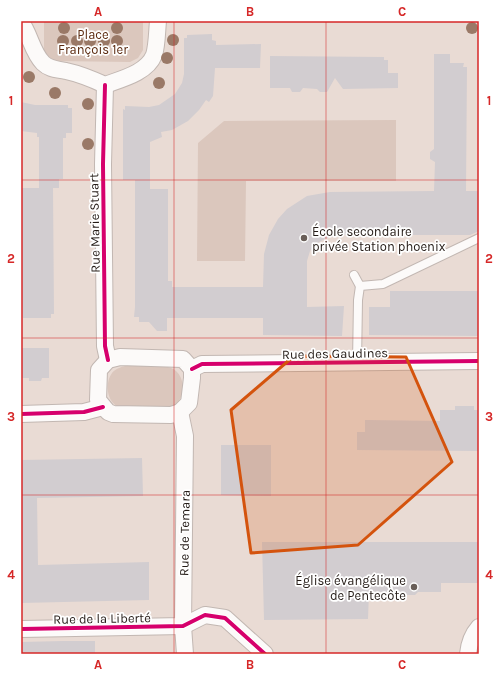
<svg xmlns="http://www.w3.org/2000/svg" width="500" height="675" viewBox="0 0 500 675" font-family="Karla,sans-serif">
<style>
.green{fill:#dbc7bd}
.building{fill:#d2cdd0}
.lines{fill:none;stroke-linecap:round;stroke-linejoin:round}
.lane-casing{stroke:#c2b7b2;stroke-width:10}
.street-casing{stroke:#c2b7b2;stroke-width:18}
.lane{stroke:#fcfaf9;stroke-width:8}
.street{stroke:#fcfaf9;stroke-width:16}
.cycleway-casing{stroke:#fff;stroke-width:6}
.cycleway{stroke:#d6006c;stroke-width:4}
.tree{fill:#9a7967}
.marked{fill:#d4530d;fill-opacity:0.2;stroke:#d4530d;stroke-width:3;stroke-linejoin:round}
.grid{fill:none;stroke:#d62828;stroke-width:1;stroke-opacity:0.55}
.poi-dot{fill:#695e58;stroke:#fff;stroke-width:1.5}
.labels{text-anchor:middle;stroke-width:3.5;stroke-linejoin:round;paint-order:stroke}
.park-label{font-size:13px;fill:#5a290e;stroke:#fff}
.street-label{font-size:13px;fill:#241b16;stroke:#fff}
.poi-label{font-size:13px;fill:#241b16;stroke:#fff;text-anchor:start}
.neatline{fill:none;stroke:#d62828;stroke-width:1.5}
.grid-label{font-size:13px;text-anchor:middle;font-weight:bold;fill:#d62828}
</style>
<rect width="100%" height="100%" fill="#e9dbd4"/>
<g class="green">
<path d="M44,21H143V50L138,58L130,62L55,61C50,59 46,56 44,51Z"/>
<polygon points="396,120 396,181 246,181 245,261 197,261 198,143 224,121"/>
<path d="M128,365C141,365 158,363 171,368C189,375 186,408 165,408C154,408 132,411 122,408C107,405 104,384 112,373C116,368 122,367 128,365Z"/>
</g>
<g class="building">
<polygon points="212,34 212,40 216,41 216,45 261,44 260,68 215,68 213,96 209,102 206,100 199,110 188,121 172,130 161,132 162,137 150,142 150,189 168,189 168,281 172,281 172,287 263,287 264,254 269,235 278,219 287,209 307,196 330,192 434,191 435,162 430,159 430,152 434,149 434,54 450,54 450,63 464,63 463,67 467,67 466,191 479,191 479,231 470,235 341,235 326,238 316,244 310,251 307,261 307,307 344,306 342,336 263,335 263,318 167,318 167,331 157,331 149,322 139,322 139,317 134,317 135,307 135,180 123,180 123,109 125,110 125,106 149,107 159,105 175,94 182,83 184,74 184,38 187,38 187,35"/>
<polygon points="270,56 384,57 384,60 388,60 388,73 398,73 398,88 343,89 335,78 327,92 320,92 317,89 303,88 300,92 292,92 290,88 270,88"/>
<polygon points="21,102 35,105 68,105 68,108 72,108 72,133 66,133 66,138 63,138 63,179 59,179 59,188 53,188 54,314 51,314 51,318 23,318 21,273 22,188 39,188 39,137 37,137 37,133 21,131"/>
<polygon points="390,291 479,291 479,336 369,335 369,307 390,307"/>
<polygon points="21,348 49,348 49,378 42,378 41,381 29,381 29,378 21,378"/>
<polygon points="455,406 474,406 474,410 479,410 479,451 357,450 357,432 365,432 365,420 440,421 440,410 455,410"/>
<polygon points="221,445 271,445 271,496 221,495"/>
<polygon points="142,458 143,496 37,498 38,565 149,562 149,600 21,603 21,460"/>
<polygon points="262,542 479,542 479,583 441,583 441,592 418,592 415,595 407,595 405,592 369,592 368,619 264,620"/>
<polygon points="63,641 95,641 95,654 21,654 21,642"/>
</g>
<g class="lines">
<defs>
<g id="lane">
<polyline points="354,275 360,286"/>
<polyline points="357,363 358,300 360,286 383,284 479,238"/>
</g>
<g id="street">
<path d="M21,22C30,34 32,52 43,63C50,70 58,69 66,71C80,74 92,79 105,85C121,79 147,73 154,55C157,46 157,31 158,21"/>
<polyline points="105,85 103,164 105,346 108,360"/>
<polygon points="120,357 183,359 192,369 192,378 189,403 180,412 171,415 113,414 108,412 98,400 99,370 108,360"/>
<polyline points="192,369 202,364 479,361"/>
<polyline points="180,412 185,436 183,626 185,654"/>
<polyline points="21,414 84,412 103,407"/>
<polyline points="21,629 183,626 205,615 225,618 265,654"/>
<path d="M468,654C469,643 472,635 479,627"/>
</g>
</defs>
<use href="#lane" class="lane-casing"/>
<use href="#street" class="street-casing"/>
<use href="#lane" class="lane"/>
<use href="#street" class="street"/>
<defs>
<g id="cycleway">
<polyline points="105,85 103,164 105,346 108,360"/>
<polyline points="192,369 202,364 479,361"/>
<polyline points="21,414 84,412 103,407"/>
<polyline points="21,629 183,626 205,615 225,618 265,654"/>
</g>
</defs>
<use href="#cycleway" class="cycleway-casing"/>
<use href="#cycleway" class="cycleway"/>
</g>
<g class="tree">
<circle cx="64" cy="28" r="6"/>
<circle cx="117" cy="28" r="6"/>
<circle cx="472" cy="28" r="6"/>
<circle cx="173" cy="40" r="6"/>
<circle cx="63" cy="41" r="6"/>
<circle cx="77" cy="41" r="6"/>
<circle cx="90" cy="41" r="6"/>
<circle cx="104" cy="41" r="6"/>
<circle cx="117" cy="41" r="6"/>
<circle cx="167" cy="58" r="6"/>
<circle cx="29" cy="77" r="6"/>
<circle cx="159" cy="83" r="6"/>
<circle cx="55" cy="93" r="6"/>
<circle cx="88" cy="104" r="6"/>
<circle cx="88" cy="144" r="6"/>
</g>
<path class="marked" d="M294,356L406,357L452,462L358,545L251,553L231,410Z"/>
<path class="grid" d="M174,21V654M326,21V654M21,180H479M21,338H479M21,495H479"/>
<g class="poi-dot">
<circle cx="304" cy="238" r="4"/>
<circle cx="414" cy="587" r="4"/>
</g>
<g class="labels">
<g class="park-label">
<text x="93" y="39">Place<tspan x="93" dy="15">François 1er</tspan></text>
</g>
<g class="street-label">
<text transform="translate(94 223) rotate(-91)" y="5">Rue Marie Stuart</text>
<text transform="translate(335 353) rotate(-1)" y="5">Rue des Gaudines</text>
<text transform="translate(184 533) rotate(-89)" y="5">Rue de Temara</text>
<text transform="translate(102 618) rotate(-1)" y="5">Rue de la Liberté</text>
</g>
<g class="poi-label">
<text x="312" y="236">École secondaire<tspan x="312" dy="15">privée Station phoenix</tspan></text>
<text x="406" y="585" text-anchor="end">Église évangélique<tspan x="406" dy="15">de Pentecôte</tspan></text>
</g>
</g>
<rect width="500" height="675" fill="none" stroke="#ffffff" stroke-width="44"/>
<rect x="22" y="22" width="456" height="631" class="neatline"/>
<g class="grid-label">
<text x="98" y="16">A</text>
<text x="250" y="16">B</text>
<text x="402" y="16">C</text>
<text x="11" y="105">1</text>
<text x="489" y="105">1</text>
<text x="11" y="263">2</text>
<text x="489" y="263">2</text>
<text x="11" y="421">3</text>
<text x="489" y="421">3</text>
<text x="11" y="579">4</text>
<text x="489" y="579">4</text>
<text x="98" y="669">A</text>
<text x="250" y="669">B</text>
<text x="402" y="669">C</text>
</g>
</svg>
